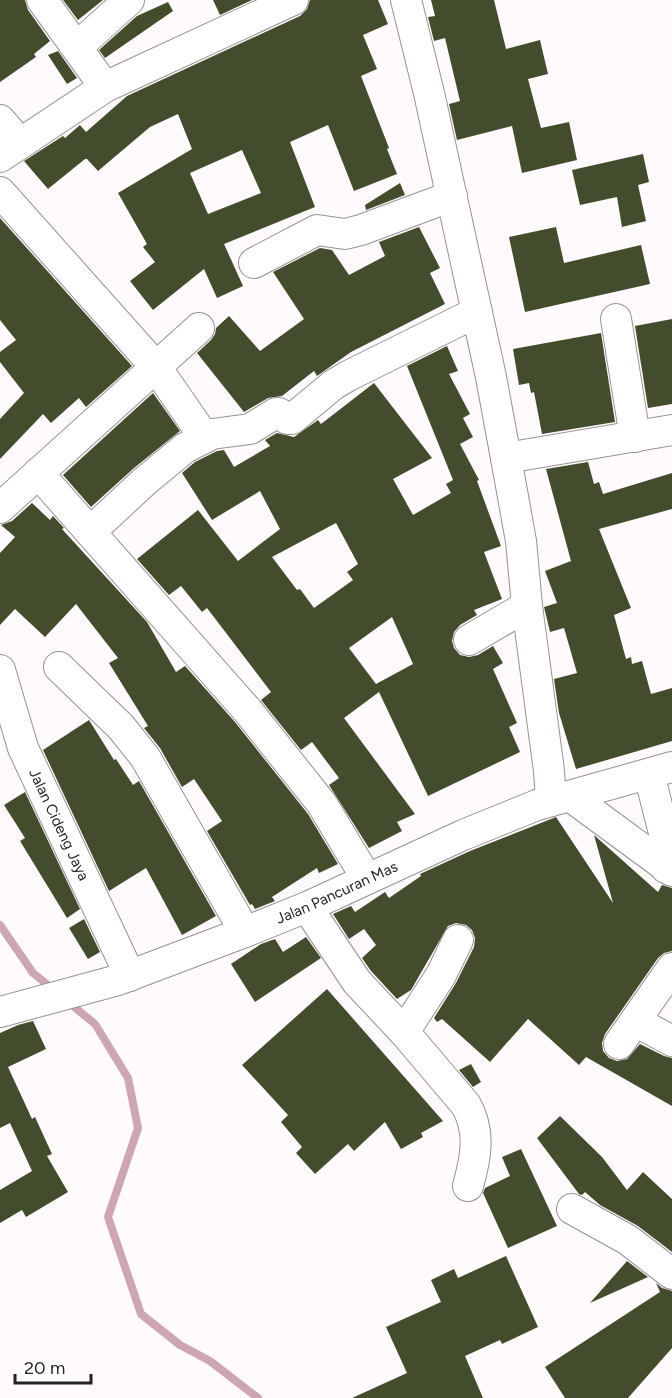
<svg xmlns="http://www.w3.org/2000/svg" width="672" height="1398" viewBox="0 0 672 1398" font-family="Figtree,sans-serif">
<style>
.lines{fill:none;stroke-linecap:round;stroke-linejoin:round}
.stream{stroke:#cea5b2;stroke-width:8}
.building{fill:#434d2d;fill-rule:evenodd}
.street-casing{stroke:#9a9093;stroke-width:32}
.street{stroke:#fff;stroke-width:30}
.labels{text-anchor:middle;stroke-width:6;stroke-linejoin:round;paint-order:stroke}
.street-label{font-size:15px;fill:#272325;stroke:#fff}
</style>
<rect width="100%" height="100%" fill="#fffafb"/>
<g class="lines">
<g class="stream">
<polyline points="0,925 33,973 54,990"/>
<polyline points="68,1002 95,1024 128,1078 138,1128 108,1217 141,1314 180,1345 210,1361 258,1398"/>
</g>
</g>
<g class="building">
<polygon points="0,0 25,0 28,10 50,41 34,54 36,57 0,82"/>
<polygon points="63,0 103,0 78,20"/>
<polygon points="213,0 252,0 220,15"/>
<path d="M310,0H378L388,24L363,35L377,69L361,76L389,148L387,149L397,174L354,191L328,125L290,142L315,207L224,244L243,286L217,298L204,269L153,310L130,281L155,262L143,247L147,244L118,193L192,149L178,114L150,127L98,171L87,159H85L48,189L24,161L63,136L65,138L80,125L86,132L127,96L300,16L307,9ZM242,150L261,193L208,214L190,173Z"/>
<polygon points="431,0 494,0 506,49 540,40 548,74 528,79 541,128 569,122 577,160 522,173 512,126 457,140 449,104 460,101 445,38 434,41 428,17 435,16"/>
<polygon points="168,2 173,11 105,58 99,50 137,16"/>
<polygon points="58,51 77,78 67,84 48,55"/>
<polygon points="643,154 649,182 638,185 646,221 622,227 617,197 580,205 572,170"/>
<polygon points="400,183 405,195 366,210 365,205"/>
<polygon points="0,218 132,366 86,407 79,398 51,423 43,414 0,459 0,419 24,393 0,362 0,352 16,340 0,320"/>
<polygon points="419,227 440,268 430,273 445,304 351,352 317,376 314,371 282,396 268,398 244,412 197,353 211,340 215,334 216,328 229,316 260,351 304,319 273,272 320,248 332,250 349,275 385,256 379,242"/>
<polygon points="556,227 564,263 641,245 650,284 525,312 509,237"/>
<polygon points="672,319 672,404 648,408 635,326"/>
<polygon points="601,333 615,422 542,434 534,392 531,393 529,383 519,385 513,349"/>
<path d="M447,346L458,371L449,374L470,414L463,418L473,437L460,444L479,480L477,481L501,546L484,552L502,599L474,610L477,615L460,625L454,632L452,641L454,648L460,655L469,657L478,655L493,646L503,663L493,669L517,723L509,727L520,752L428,796L379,692L344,718L415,814L397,822L402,831L369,848L329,785L339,778L312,742L301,750L261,700L271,692L207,608L202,612L181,586L169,595L137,559L198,510L238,561L280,529L260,491L212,520L182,473L195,462L217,451L224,450L234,467L270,446L265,440L277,433L294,437L318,420L321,424L374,383L432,458L393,479L413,515L451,493L446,484L453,480L407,366ZM336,523L358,564L347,572L353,580L314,608L300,589L297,590L272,557ZM392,617L413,664L376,684L349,648Z"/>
<polygon points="153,393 180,431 134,468 91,507 63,475"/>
<polygon points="588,462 594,484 599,482 603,494 672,473 672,509 599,529 631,608 614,615 626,659 631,657 632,664 642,661 651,694 672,688 672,741 576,769 559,713 554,679 577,673 564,628 550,632 544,607 557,603 545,571 571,561 546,469"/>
<polygon points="32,503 50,520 53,516 64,528 62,529 147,622 176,672 185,666 235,722 308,814 338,864 319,873 317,868 272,897 275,901 255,909 252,904 250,905 207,831 222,821 194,779 182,787 160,748 144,728 148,726 109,663 118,658 76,604 45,637 15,609 0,625 0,553 15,537 1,525 12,521"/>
<polygon points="89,720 114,760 116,759 133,785 139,781 216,916 182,935 146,868 109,891 43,750"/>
<polygon points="25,792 80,909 67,918 20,841 25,838 4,805"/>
<polygon points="556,817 613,903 594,835 658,892 662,885 672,888 672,951 664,953 658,958 605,1034 602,1043 603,1051 609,1058 617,1061 627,1059 640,1044 664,1056 672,1058 672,1106 586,1057 579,1065 528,1019 490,1062 442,1019 437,1022 434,1018 456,983 474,947 475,938 472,930 466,925 456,923 448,926 411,990 397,999 371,971 362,958 376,945 364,929 349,939 333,914 351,906 355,912 385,892 389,898 421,876 420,874 470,851"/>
<polygon points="84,919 100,952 88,959 69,928"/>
<polygon points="306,937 321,958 255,1002 231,964 261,944 275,939 283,952"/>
<polygon points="327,989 443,1121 421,1133 423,1137 401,1149 385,1122 354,1151 348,1144 315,1174 296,1153 302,1147 281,1122 288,1115 242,1065"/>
<polygon points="33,1021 46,1049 8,1067 32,1119 35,1117 52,1154 47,1156 68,1192 26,1217 22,1210 0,1223 0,1190 32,1171 10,1123 0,1128 0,1033 18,1025"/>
<polygon points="471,1064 481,1082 473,1087 459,1070"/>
<polygon points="560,1116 602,1157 627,1190 643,1172 672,1199 672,1252 638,1226 600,1205 585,1192 582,1195 579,1194 537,1138"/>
<polygon points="521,1149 557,1226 508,1248 483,1193 485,1188 510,1176 502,1157"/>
<polygon points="506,1256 538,1327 502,1344 500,1340 465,1356 483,1398 352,1398 407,1373 386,1327 441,1302 431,1280 454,1269 458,1278"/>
<polygon points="627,1261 648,1277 590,1303"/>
<polygon points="656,1283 662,1288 672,1291 672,1348 628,1398 565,1398 545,1367 660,1292"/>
</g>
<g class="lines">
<defs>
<g id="street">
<polyline points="42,0 105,87"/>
<polyline points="406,0 429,93 491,377 506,458 521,541 527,606 549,771 551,801"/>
<polyline points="77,47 129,0"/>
<polyline points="0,120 20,143"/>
<polyline points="0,157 105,87 293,0"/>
<polyline points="0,192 156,367 205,438"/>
<polyline points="254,263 317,230 345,234 361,230 452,196"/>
<polyline points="616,319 635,437"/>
<polyline points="506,458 672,430"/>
<polyline points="38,473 248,711 322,804 367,879"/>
<polyline points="0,508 199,328"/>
<polyline points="90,532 145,481 185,448 212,434 250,429 276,413 279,413 287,419 292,419 333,385 348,376 477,312"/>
<polyline points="469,640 527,606"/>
<polyline points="59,667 121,727 145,757 245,932"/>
<path id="s1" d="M0,670L23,748L130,976"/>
<polyline points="649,774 664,833 666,868"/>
<polyline points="570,796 672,871"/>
<path d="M307,907L357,982L404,1032L466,1105C481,1132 476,1157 468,1186"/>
<path id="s2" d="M0,1012L118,980L245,932L307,907L463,835L537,805L672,767"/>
<polyline points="635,1021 672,968"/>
<polyline points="404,1032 441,975 458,940"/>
<polyline points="619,1044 635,1021 672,1041"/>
<polyline points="572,1209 628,1240 672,1274"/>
</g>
</defs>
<use href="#street" class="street-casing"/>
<use href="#street" class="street"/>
</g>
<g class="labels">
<g class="street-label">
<text dy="5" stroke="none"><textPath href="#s1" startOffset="166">Jalan Cideng Jaya</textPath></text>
<text dy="5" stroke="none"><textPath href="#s2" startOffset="358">Jalan Pancuran Mas</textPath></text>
</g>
</g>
<path d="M15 1374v9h76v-9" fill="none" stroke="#272325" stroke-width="3"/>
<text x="24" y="1374" font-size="18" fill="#272325" stroke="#ffffff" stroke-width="4.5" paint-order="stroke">20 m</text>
</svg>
